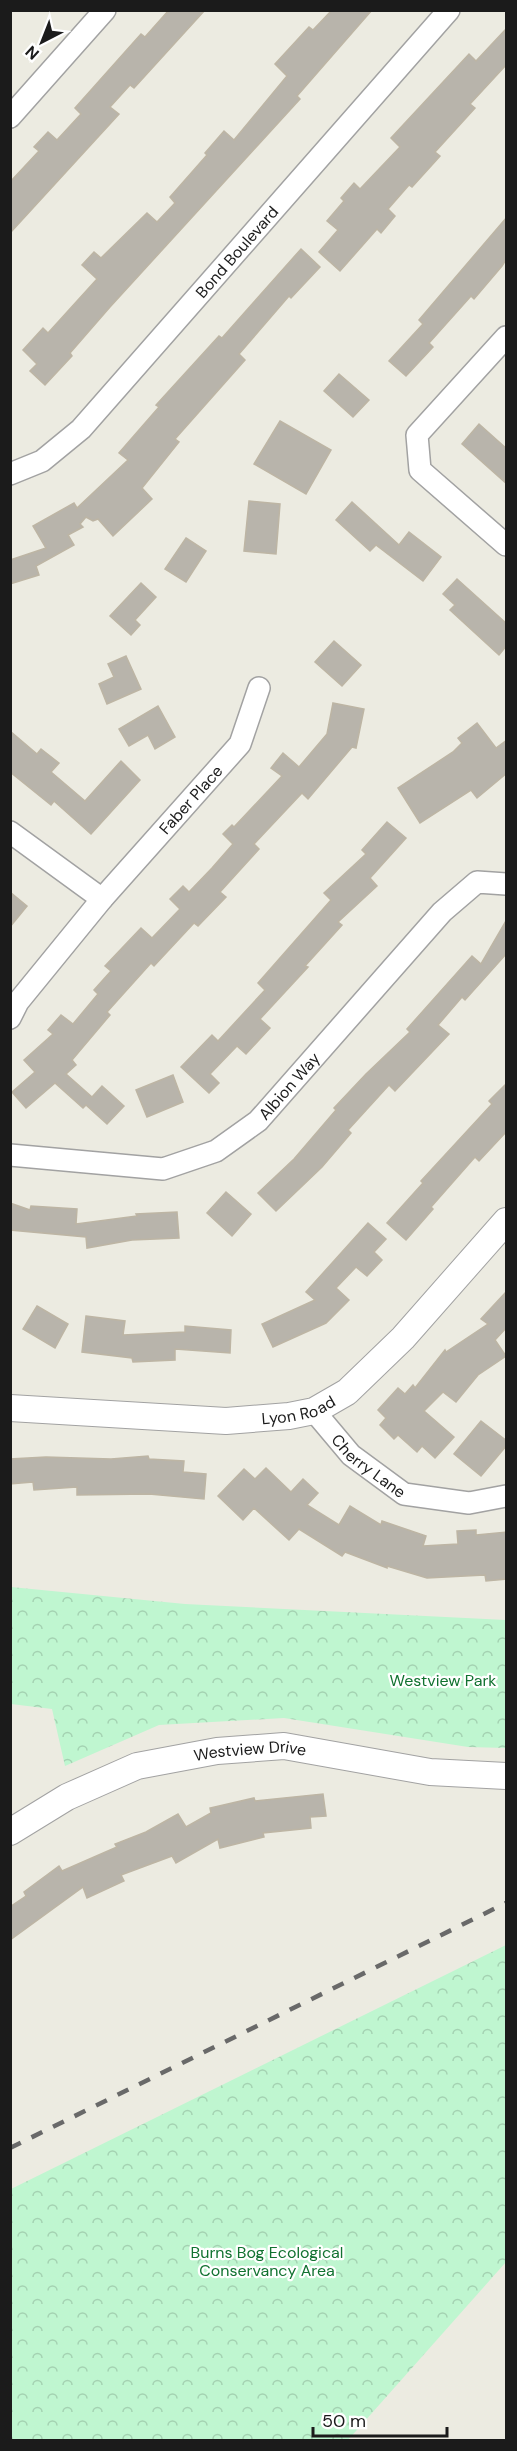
<svg xmlns="http://www.w3.org/2000/svg" width="517" height="2451" viewBox="0 0 517 2451" font-family="'DM Sans',sans-serif">
<style>
.park{fill:url(#park-crowns)}
.building{fill:#b8b4ab;stroke:#bdb5a4;stroke-width:1.5}
.lines{fill:none;stroke-linecap:round;stroke-linejoin:round}
.minor-casing{stroke:#a2a2a2;stroke-width:24}
.tertiary-casing{stroke:#a2a2a2;stroke-width:28}
.minor{stroke:#fff;stroke-width:21}
.tertiary{stroke:#fff;stroke-width:26}
.rail{stroke:#696969;stroke-width:4.5;stroke-dasharray:12 12;stroke-linecap:butt}
.labels{text-anchor:middle;stroke-width:4.5;stroke-linejoin:round;paint-order:stroke}
.street-label{font-size:16px;fill:#1b1b1b;stroke:#fff}
.park-label{font-size:16px;fill:#117230;stroke:#fff}
</style>
<defs>
<pattern id="park-crowns" width="20" height="18" patternUnits="userSpaceOnUse" patternTransform="scale(1.5)"><rect width="20" height="18" fill="#bff6d0"/><path d="M2 6a3 3 0 1 1 6 0M12 15a3 3 0 1 1 6 0" fill="none" stroke="#a4d2b2"/></pattern>
</defs>
<rect width="100%" height="100%" fill="#ecebe1"/>
<g class="park">
<polygon points="11,1587 185,1604 506,1620 506,1748 468,1747 284,1718 159,1725 65,1766 52,1709 11,1704"/>
<polygon points="506,1945 506,2262 348,2440 11,2440 11,2189"/>
</g>
<g class="building">
<polygon points="169,10 205,10 134,88 130,85 110,107 119,114 10,233 10,182 39,151 34,147 48,132 57,140 81,114 75,108 141,34 145,37"/>
<polygon points="332,10 372,10 297,96 300,99 110,307 70,353 72,356 45,385 30,371 37,364 23,350 43,328 48,333 97,279 82,265 94,252 101,258 147,213 157,222 175,203 170,197 207,155 205,153 224,131 234,140 287,76 275,64 309,27 313,30"/>
<polygon points="507,28 507,64 470,104 475,108 435,152 440,156 412,187 409,185 388,209 395,216 381,233 377,229 340,271 319,252 338,230 327,221 344,201 341,198 354,183 360,189 400,147 391,138 469,54 476,61"/>
<polygon points="507,217 507,258 502,266 474,299 471,296 429,343 433,347 406,376 389,361 423,324 419,320"/>
<polygon points="301,249 320,267 291,298 289,296 239,354 245,360 175,439 179,442 142,488 152,499 113,536 98,519 93,521 86,517 80,524 83,527 68,535 74,545 36,566 39,575 10,584 10,560 46,548 33,526 74,503 77,508 128,460 119,453 159,407 156,405 219,336 222,338"/>
<polygon points="339,374 369,400 353,417 324,391"/>
<polygon points="280,421 331,450 306,494 254,464"/>
<polygon points="479,424 507,449 507,484 462,444"/>
<polygon points="249,501 280,504 276,554 244,551"/>
<polygon points="352,502 399,545 409,532 441,557 423,581 376,545 370,551 336,520"/>
<polygon points="186,538 206,551 186,582 165,569"/>
<polygon points="457,579 507,624 507,645 499,655 450,610 455,605 443,594"/>
<polygon points="141,583 156,597 135,620 140,625 131,635 110,616"/>
<polygon points="334,641 361,665 342,686 315,662"/>
<polygon points="126,656 141,689 107,704 99,684 114,677 108,664"/>
<polygon points="333,703 364,709 356,748 352,747 308,799 302,793 254,844 259,849 220,892 226,897 198,926 194,923 154,966 151,963 107,1012 110,1015 72,1060 76,1065 66,1074 92,1097 102,1086 124,1106 107,1124 86,1105 83,1108 55,1083 26,1108 12,1092 35,1072 24,1060 53,1034 48,1030 61,1015 73,1024 98,994 94,990 111,971 105,966 141,928 152,938 180,909 170,899 183,886 189,892 212,868 233,844 223,834 232,825 234,827 282,776 271,768 283,753 299,767 327,734"/>
<polygon points="158,706 175,737 155,749 148,735 129,746 119,729"/>
<polygon points="477,723 496,748 507,740 507,773 477,798 471,790 420,823 398,788 453,752 462,743 458,738"/>
<polygon points="10,731 37,754 41,749 59,763 51,772 85,801 121,761 140,780 91,834 54,801 51,805 10,772"/>
<polygon points="387,822 406,838 370,878 377,886 338,922 342,925 305,966 308,967 260,1019 270,1028 246,1054 237,1046 210,1074 219,1083 209,1093 181,1067 212,1035 218,1041 265,990 258,983 331,900 324,893 366,854 362,850"/>
<polygon points="10,892 27,906 10,927"/>
<polygon points="507,919 507,953 465,1000 462,997 438,1025 449,1034 395,1091 389,1085 348,1130 351,1133 322,1167 276,1211 258,1193 294,1159 336,1110 334,1108 366,1074 410,1032 407,1029 472,956 481,964"/>
<polygon points="173,1075 183,1102 147,1117 136,1090"/>
<polygon points="507,1083 507,1131 479,1161 475,1157 431,1207 433,1209 406,1240 387,1223 423,1183 421,1181 492,1104 489,1101"/>
<polygon points="226,1192 251,1214 232,1236 207,1213"/>
<polygon points="10,1203 30,1210 31,1206 77,1209 76,1224 137,1216 136,1214 177,1212 179,1238 132,1240 87,1248 86,1237 10,1230"/>
<polygon points="368,1223 386,1239 374,1252 382,1260 367,1276 356,1267 336,1288 349,1300 326,1323 273,1347 262,1324 315,1300 306,1292"/>
<polygon points="507,1291 507,1327 495,1340 506,1356 478,1375 456,1402 443,1392 424,1411 454,1437 435,1458 422,1446 417,1452 398,1435 394,1439 380,1425 386,1418 378,1410 398,1388 405,1394 413,1385 415,1388 445,1350 446,1352 488,1324 481,1319"/>
<polygon points="37,1306 68,1324 55,1348 23,1329"/>
<polygon points="86,1316 125,1321 123,1335 185,1332 185,1326 231,1330 230,1353 175,1349 175,1360 133,1362 132,1358 82,1352"/>
<polygon points="481,1421 507,1441 507,1445 481,1476 454,1454"/>
<polygon points="148,1456 149,1459 184,1461 183,1472 206,1474 204,1499 149,1494 77,1495 77,1487 34,1490 33,1482 10,1484 10,1459 46,1457 111,1459"/>
<polygon points="266,1468 291,1492 303,1479 318,1493 307,1505 339,1525 350,1506 381,1525 382,1521 426,1536 423,1546 458,1544 457,1531 476,1530 476,1535 507,1532 507,1579 486,1581 485,1575 427,1578 387,1566 387,1568 345,1552 342,1556 299,1529 289,1540 254,1508 243,1520 218,1496 244,1469 255,1479"/>
<polygon points="323,1794 326,1816 310,1817 311,1828 263,1833 264,1837 220,1848 218,1839 176,1863 172,1856 121,1875 124,1881 87,1898 83,1887 10,1940 10,1907 26,1896 24,1892 59,1866 62,1871 117,1847 115,1844 146,1832 178,1814 186,1827 211,1813 210,1808 254,1798 255,1801"/>
</g>
<g class="lines">
<defs>
<g id="minor">
<polyline points="10,117 105,10"/>
<polyline points="506,337 417,435 420,470 506,545"/>
<path id="s1" d="M10,474L42,461L81,429L449,10"/>
<polyline points="10,832 102,899"/>
<path id="s2" d="M10,1018L18,1002L102,899L240,744L259,688"/>
<path id="s3" d="M10,1155L163,1169L216,1151L258,1121L442,912L477,882L506,884"/>
<path id="s4" d="M314,1411L351,1455L404,1494L469,1503L506,1496"/>
</g>
<g id="tertiary">
<path id="s5" d="M10,1408L226,1421L289,1416L314,1411L347,1392L403,1338L506,1221"/>
<path id="s6" d="M10,1832L67,1797L137,1766L217,1751L284,1746L430,1772L506,1776"/>
</g>
</defs>
<use href="#minor" class="minor-casing"/>
<use href="#tertiary" class="tertiary-casing"/>
<use href="#minor" class="minor"/>
<use href="#tertiary" class="tertiary"/>
<polyline class="rail" points="10,2148 506,1903"/>
</g>
<g class="labels">
<g class="street-label">
<text dy="6" stroke="none"><textPath href="#s1" startOffset="321">Bond Boulevard</textPath></text>
<text dy="6" stroke="none"><textPath href="#s2" startOffset="284">Faber Place</textPath></text>
<text dy="6" stroke="none"><textPath href="#s3" startOffset="308">Albion Way</textPath></text>
<text dy="6" stroke="none"><textPath href="#s5" startOffset="290">Lyon Road</textPath></text>
<text dy="6" stroke="none"><textPath href="#s4" startOffset="78">Cherry Lane</textPath></text>
<text dy="6" stroke="none"><textPath href="#s6" startOffset="258">Westview Drive</textPath></text>
</g>
<g class="park-label">
<text x="443" y="1686">Westview Park</text>
<text x="267" y="2258">Burns Bog Ecological<tspan x="267" dy="18">Conservancy Area</tspan></text>
</g>
</g>
<rect width="517" height="2451" fill="none" stroke="#1b1b1b" stroke-width="24"/>
<g transform="translate(42 42) rotate(222)" stroke="#ffffff" stroke-width="4.5" paint-order="stroke">
<path d="M0-4.5L10 22L0 15L-10 22Z" fill="#1b1b1b"/>
<text y="-9" font-size="16" font-weight="bold" text-anchor="middle" fill="#1b1b1b">N</text>
</g>
<path d="M313 2427v9h134v-9" fill="none" stroke="#1b1b1b" stroke-width="3"/>
<text x="322" y="2427" font-size="18" fill="#1b1b1b" stroke="#ffffff" stroke-width="4.5" paint-order="stroke">50 m</text>
</svg>
